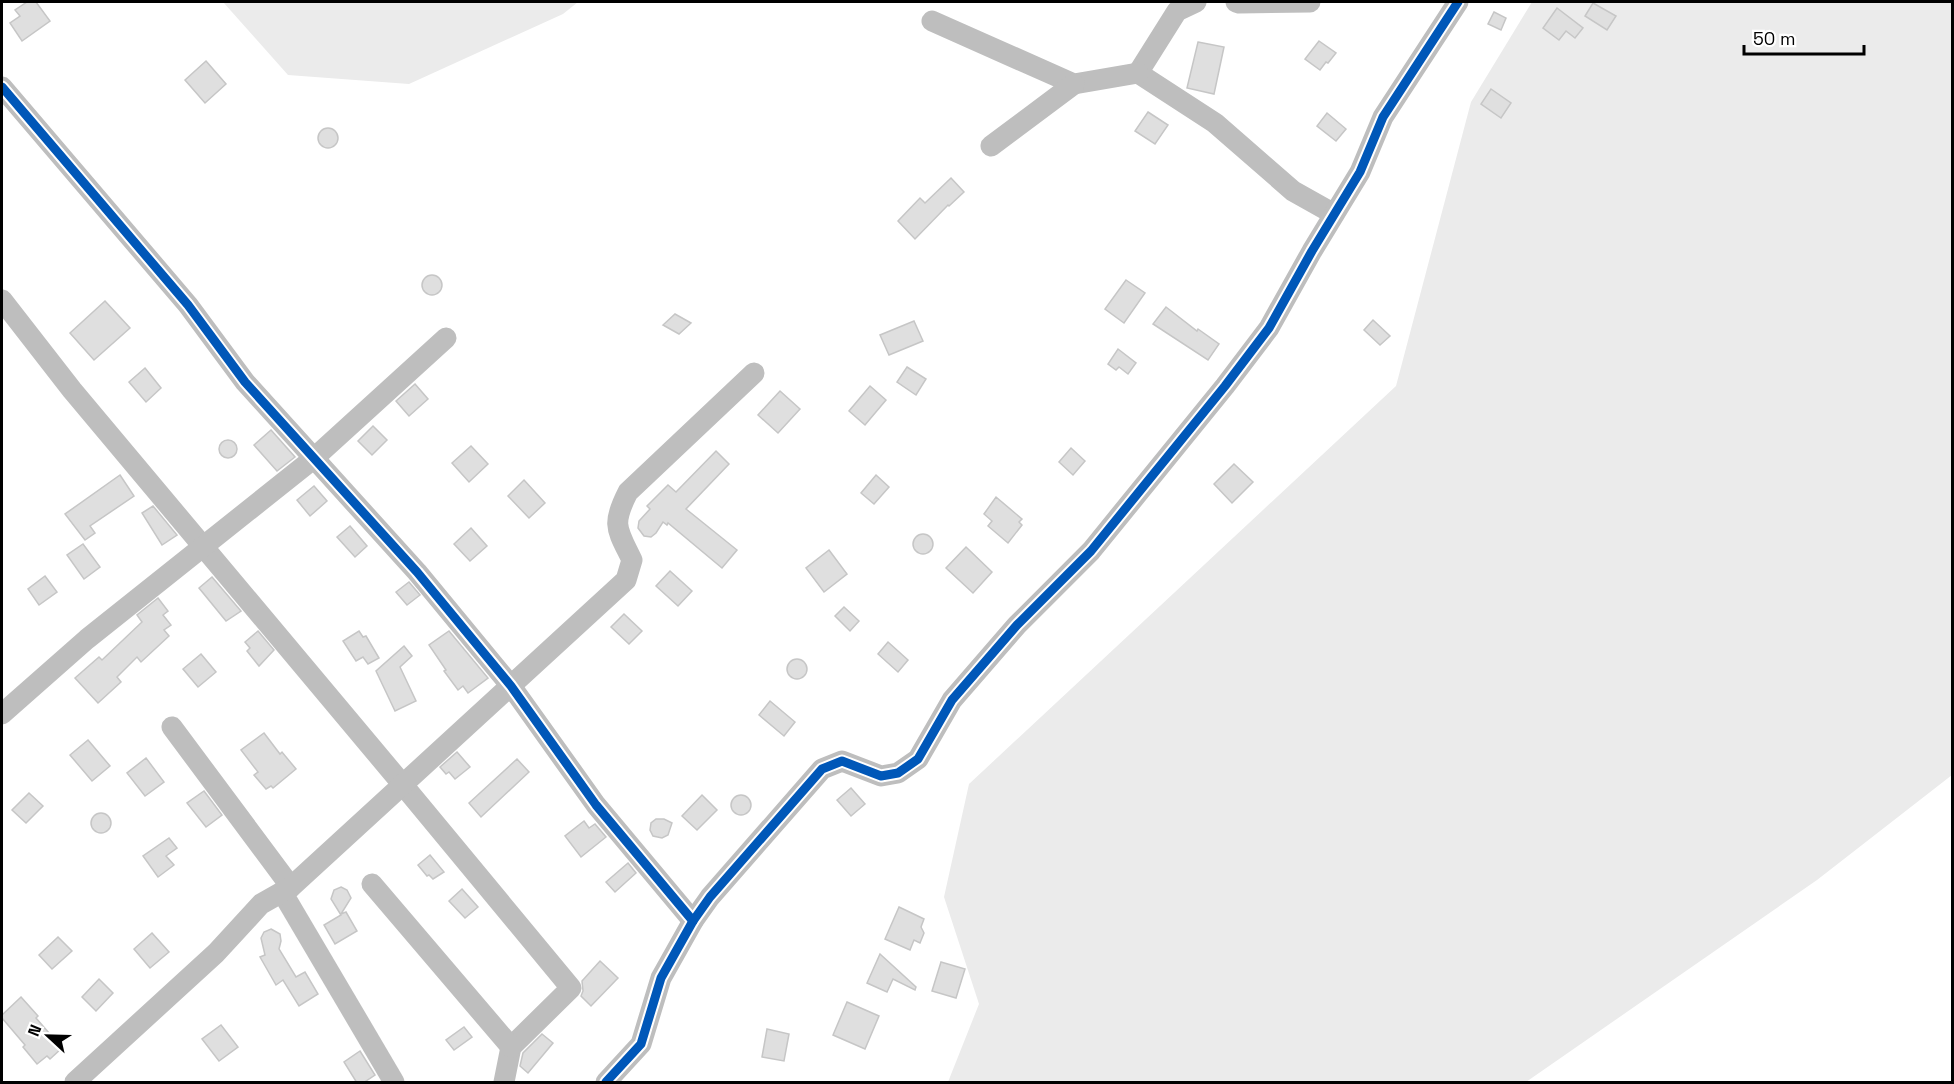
<svg xmlns="http://www.w3.org/2000/svg" width="1954" height="1084" viewBox="0 0 1954 1084" font-family="'Space Grotesk',sans-serif">
<style>
.green{fill:#ebebeb}
.building{fill:#dfdfdf;stroke:#c6c6c6;stroke-width:1.5}
.lines{fill:none;stroke-linecap:round;stroke-linejoin:round}
.minor{stroke:#bebebe;stroke-width:21}
.cycleway-casing{stroke:#fff;stroke-width:13}
.cycleway{stroke:#0057b8;stroke-width:9}
</style>
<rect width="100%" height="100%" fill="#fff"/>
<g class="green">
<polygon points="223,2 578,2 563,14 409,84 288,75"/>
<polygon points="1532,2 1952,2 1952,775 1817,880 1526,1082 948,1082 979,1004 944,897 969,784 1396,386 1471,102"/>
</g>
<g class="building">
<polygon points="27,2 36,2 50,21 22,41 10,23 20,16 15,10"/>
<polygon points="1593,3 1616,16 1607,30 1585,16"/>
<polygon points="1557,8 1583,28 1575,38 1566,31 1559,40 1543,28"/>
<polygon points="1494,12 1506,18 1501,30 1488,24"/>
<polygon points="1319,41 1336,53 1328,63 1326,62 1320,70 1305,59"/>
<polygon points="1198,42 1224,47 1214,94 1187,88"/>
<polygon points="206,61 226,84 205,103 185,80"/>
<polygon points="1491,89 1511,103 1501,118 1481,104"/>
<polygon points="1148,112 1168,125 1155,144 1135,131"/>
<polygon points="1327,113 1346,129 1336,141 1317,126"/>
<circle cx="328" cy="138" r="10"/>
<polygon points="951,178 964,192 949,206 948,205 915,239 898,221 920,198 925,203"/>
<circle cx="432" cy="285" r="10"/>
<polygon points="1126,280 1145,293 1124,323 1105,309"/>
<polygon points="105,301 130,328 94,360 70,333"/>
<polygon points="1166,307 1197,331 1198,329 1219,344 1208,360 1153,324"/>
<polygon points="675,314 691,323 679,334 663,325"/>
<polygon points="1373,320 1390,336 1380,345 1364,330"/>
<polygon points="914,321 923,341 889,355 880,335"/>
<polygon points="1118,349 1136,363 1128,374 1119,367 1116,370 1108,364"/>
<polygon points="907,367 926,379 916,395 897,382"/>
<polygon points="145,368 161,388 146,402 129,382"/>
<polygon points="415,384 428,399 409,416 396,401"/>
<polygon points="870,386 886,400 865,425 849,411"/>
<polygon points="780,391 800,409 778,433 758,415"/>
<polygon points="373,426 387,440 372,455 358,441"/>
<polygon points="271,430 295,457 277,471 254,445"/>
<circle cx="228" cy="449" r="9"/>
<polygon points="471,446 488,464 469,482 452,463"/>
<polygon points="1071,448 1085,461 1073,475 1059,462"/>
<polygon points="716,451 729,464 686,509 737,550 722,568 668,523 667,525 663,522 656,533 651,537 644,536 638,528 639,521 650,509 647,506 668,485 676,492"/>
<polygon points="1234,464 1253,482 1232,503 1214,484"/>
<polygon points="120,475 134,496 90,526 95,533 85,540 65,514"/>
<polygon points="876,475 889,487 874,504 861,493"/>
<polygon points="524,480 545,503 529,518 508,496"/>
<polygon points="314,486 327,501 310,516 297,500"/>
<polygon points="996,497 1022,519 1019,522 1022,525 1008,543 988,526 992,521 984,514"/>
<polygon points="153,506 177,535 162,545 142,513"/>
<polygon points="350,526 367,546 355,557 337,537"/>
<polygon points="471,528 487,546 470,561 454,544"/>
<circle cx="923" cy="544" r="10"/>
<polygon points="83,544 100,567 84,579 67,555"/>
<polygon points="966,547 992,572 973,593 946,568"/>
<polygon points="829,550 847,574 824,592 806,568"/>
<polygon points="670,571 692,591 678,606 656,586"/>
<polygon points="45,576 57,592 39,605 28,589"/>
<polygon points="212,577 241,611 226,621 199,588"/>
<polygon points="409,582 420,595 407,605 396,592"/>
<polygon points="158,598 168,611 163,615 171,625 164,630 169,636 141,662 137,657 117,677 121,682 98,703 75,678 99,657 102,660 142,622 137,615"/>
<polygon points="844,607 859,621 850,631 835,616"/>
<polygon points="624,614 642,631 629,644 611,627"/>
<polygon points="258,631 274,650 259,666 247,651 250,648 245,642"/>
<polygon points="359,631 363,637 366,636 379,658 368,664 363,657 356,661 343,641"/>
<polygon points="449,631 488,678 468,693 463,686 458,690 444,671 446,670 429,645"/>
<polygon points="888,642 908,660 898,672 878,654"/>
<polygon points="404,646 412,656 400,667 416,701 395,711 376,671"/>
<polygon points="201,654 216,672 198,687 183,669"/>
<circle cx="797" cy="669" r="10"/>
<polygon points="770,701 795,722 784,736 759,715"/>
<polygon points="264,733 280,754 282,752 296,769 273,788 271,786 266,789 254,775 258,772 241,750"/>
<polygon points="88,740 110,766 92,781 70,755"/>
<polygon points="457,752 470,767 455,779 449,772 446,774 440,767"/>
<polygon points="146,758 164,782 145,796 127,773"/>
<polygon points="517,759 529,772 481,817 469,803"/>
<polygon points="851,788 865,804 851,816 837,800"/>
<polygon points="204,791 222,815 206,827 187,803"/>
<polygon points="29,793 43,806 26,823 12,810"/>
<circle cx="741" cy="805" r="10"/>
<polygon points="702,795 717,810 697,830 682,816"/>
<circle cx="101" cy="823" r="10"/>
<polygon points="656,819 664,819 672,823 668,835 662,838 653,836 650,830 651,823"/>
<polygon points="584,821 589,828 595,824 606,837 581,857 565,836"/>
<polygon points="169,838 177,848 166,856 174,865 158,877 143,856"/>
<polygon points="430,855 444,872 433,879 429,875 427,876 418,865"/>
<polygon points="628,863 636,873 615,892 606,882"/>
<polygon points="341,887 347,890 351,898 341,914 346,912 357,931 335,944 324,925 341,915 331,899 334,890"/>
<polygon points="462,889 478,907 465,918 449,901"/>
<polygon points="899,907 924,919 921,927 924,933 920,943 914,940 910,950 885,939"/>
<polygon points="271,929 280,934 281,941 279,949 296,977 305,972 318,994 299,1006 283,980 276,985 260,957 265,955 261,938 264,932"/>
<polygon points="152,933 169,952 150,968 134,949"/>
<polygon points="58,937 72,951 52,969 39,955"/>
<polygon points="880,954 916,987 915,990 893,979 887,992 867,983"/>
<polygon points="600,961 618,978 591,1006 581,996 583,991 582,981"/>
<polygon points="941,962 965,969 956,998 932,991"/>
<polygon points="99,979 113,993 96,1011 82,997"/>
<polygon points="21,997 38,1016 36,1018 62,1048 50,1059 47,1056 37,1064 23,1047 25,1045 2,1018 2,1015"/>
<polygon points="847,1002 879,1016 865,1049 833,1035"/>
<polygon points="221,1025 238,1047 219,1061 202,1039"/>
<polygon points="464,1027 472,1037 454,1050 446,1040"/>
<polygon points="767,1029 789,1034 784,1061 762,1057"/>
<polygon points="542,1034 553,1043 528,1073 520,1066 523,1053"/>
<polygon points="360,1051 375,1075 363,1083 357,1083 344,1062"/>
</g>
<g class="lines">
<g class="minor">
<polyline points="1196,2 1177,11 1138,73 1215,123 1293,191 1334,214"/>
<polyline points="1236,2 1239,3 1310,2"/>
<polyline points="932,21 1074,84 1138,73"/>
<polyline points="2,87 188,305 245,382 417,572 511,686 596,805 693,921"/>
<polyline points="991,146 1074,84"/>
<polyline points="2,300 72,390 403,785 571,988 511,1047 504,1082"/>
<polyline points="2,714 87,639 313,459 446,338"/>
<polyline points="172,727 291,887"/>
<polyline points="372,884 511,1047"/>
<polyline points="282,892 394,1082"/>
<path d="M75,1082L216,953L261,904L291,887L626,580L632,560C617,529 611,525 628,492L754,373"/>
<polyline points="606,1082 641,1044 661,978 693,921 710,897 822,769 842,761 881,776 898,773 918,759 952,700 1017,625 1091,551 1225,386 1269,328 1312,251 1360,172 1383,117 1458,2"/>
</g>
<defs>
<g id="cycleway">
<polyline points="2,87 188,305 245,382 417,572 511,686 596,805 693,921"/>
<polyline points="606,1082 641,1044 661,978 693,921 710,897 822,769 842,761 881,776 898,773 918,759 952,700 1017,625 1091,551 1225,386 1269,328 1312,251 1360,172 1383,117 1458,2"/>
</g>
</defs>
<use href="#cycleway" class="cycleway-casing"/>
<use href="#cycleway" class="cycleway"/>
</g>
<rect width="1954" height="1084" fill="none" stroke="#000000" stroke-width="6"/>
<g transform="translate(48 1036) rotate(292)" stroke="#ffffff" stroke-width="4.5" paint-order="stroke">
<path d="M0-4.5L10 22L0 15L-10 22Z" fill="#000000"/>
<text y="-9" font-size="16" font-weight="bold" text-anchor="middle" fill="#000000">N</text>
</g>
<path d="M1744 45v9h120v-9" fill="none" stroke="#000000" stroke-width="3"/>
<text x="1753" y="45" font-size="18" fill="#000000" stroke="#ffffff" stroke-width="4.5" paint-order="stroke">50 m</text>
</svg>
